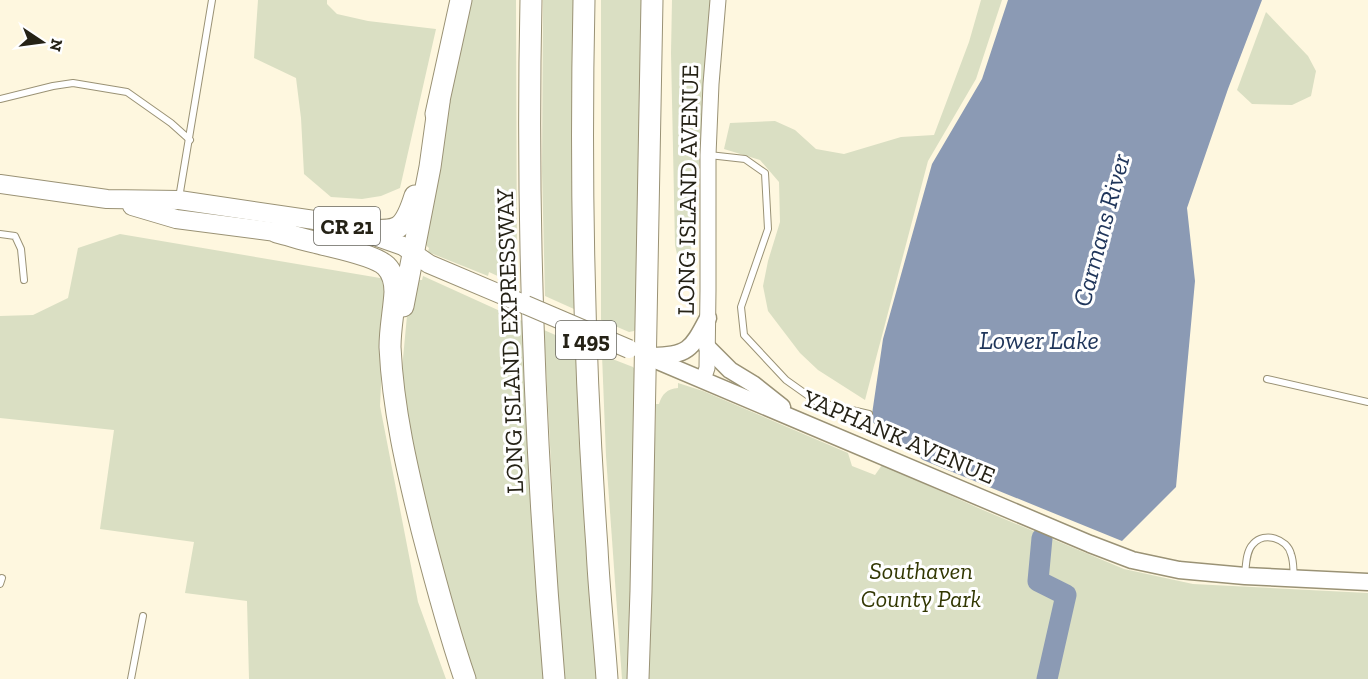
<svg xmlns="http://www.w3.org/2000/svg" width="1368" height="679" viewBox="0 0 1368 679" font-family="'Zilla Slab',serif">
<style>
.green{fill:#dadfc3}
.water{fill:#8b9ab4}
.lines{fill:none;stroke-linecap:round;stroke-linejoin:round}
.river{stroke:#8b9ab4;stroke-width:21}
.service-casing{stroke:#9a9275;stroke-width:8}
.tertiary-casing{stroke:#9a9275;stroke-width:17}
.secondary-casing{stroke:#9a9275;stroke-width:19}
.primary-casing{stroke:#9a9275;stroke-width:20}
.motorway-casing{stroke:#9a9275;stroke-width:23}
.service{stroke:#fff;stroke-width:6}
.tertiary{stroke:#fff;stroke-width:15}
.secondary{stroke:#fff;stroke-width:16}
.primary{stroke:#fff;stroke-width:18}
.motorway{stroke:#fff;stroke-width:21}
.primary-bridge-casing{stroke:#9a9275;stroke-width:20;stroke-linecap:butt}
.primary-bridge{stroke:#fff;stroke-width:18}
.labels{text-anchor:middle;stroke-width:6;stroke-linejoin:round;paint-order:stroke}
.shield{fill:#fff;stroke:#66645c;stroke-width:1.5}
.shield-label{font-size:22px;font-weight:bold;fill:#252216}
.street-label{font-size:24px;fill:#252216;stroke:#fff}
.park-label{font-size:24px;font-style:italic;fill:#323702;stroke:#fff}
.water-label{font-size:26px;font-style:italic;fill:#1f355a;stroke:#fff}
</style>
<rect width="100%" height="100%" fill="#fef7df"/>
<g class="green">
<polygon points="258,0 327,0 327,4 337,14 368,21 436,29 400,188 381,196 362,199 331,197 304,174 301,118 296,78 254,58"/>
<path d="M468,0H516L517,285L489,272L488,276L428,252L429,248C420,241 425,226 427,216Z"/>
<polygon points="543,0 574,0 573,168 574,309 545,296 542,171"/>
<polygon points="601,0 644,0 639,325 634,331 629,332 601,320"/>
<polygon points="672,0 714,0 689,273 683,282 675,245 671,53"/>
<polygon points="981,0 1002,0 976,79 928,161 865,400 818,370 800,353 768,311 763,286 768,261 780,222 779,182 760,160 724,149 730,123 775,121 795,130 816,149 844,154 901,137 934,135 969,42"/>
<polygon points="1266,12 1308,56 1316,71 1311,96 1292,105 1252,104 1237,90"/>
<polygon points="120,234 386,279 380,406 418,602 446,679 249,679 247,601 185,593 194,542 100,529 114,430 0,418 0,316 33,315 68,298 78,248"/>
<polygon points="423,276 522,321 543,679 475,679 428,517 412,448 402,369 408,305 417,280 422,280"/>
<polygon points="544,330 576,344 579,440 597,679 565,679 559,617"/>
<polygon points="602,355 633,367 637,372 632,679 622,679 606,456"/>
<path d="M678,383L703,391L848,453L852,466L875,475L882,465L983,510L1124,569L1193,584L1368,593V679H648L656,404H659C662,394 667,389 678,388Z"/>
</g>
<polygon class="water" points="1008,0 1262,0 1228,89 1187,208 1195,281 1176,487 1122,541 923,460 871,421 883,339 932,164 982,79"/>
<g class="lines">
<polyline class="river" points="1042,538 1038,581 1066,595 1047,679"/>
<defs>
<g id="service">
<polyline points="0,99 53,86 73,83 127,92 171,123 190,140"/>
<polyline points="709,155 745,159 765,173 768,229 741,307 744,335 786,380 817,402 869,414"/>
<polyline points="179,198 212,0"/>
<polyline points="0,234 15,236 21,249 24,280"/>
<polyline points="1267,379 1368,402"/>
<path d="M1245,575C1246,565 1246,551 1253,544C1265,531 1287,539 1291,554C1294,562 1293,570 1294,578"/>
<polyline points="0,584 2,578"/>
<polyline points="131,679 143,616"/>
</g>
<polyline id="tertiary" points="703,380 707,368 708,290 708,155 711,84 718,0"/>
<g id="secondary">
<polyline points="707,347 730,370 753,384 782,407"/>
<polyline points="646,356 1090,544 1132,560 1179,570 1245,576 1368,582"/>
<path d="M652,356C689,356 692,348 708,318"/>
</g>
<g id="primary">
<polyline points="0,184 107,199 179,200 328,222 349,227 403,246 429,264 526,305"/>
<polyline points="132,206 176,219 291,234"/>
</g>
<g id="motorway">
<path d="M531,0C526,227 535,453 554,679"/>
<path d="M584,0C580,183 584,366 597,548C599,592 604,635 607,679"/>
<polyline points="436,114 461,0"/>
<path d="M360,230C397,231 403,234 415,196"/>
<path d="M277,232C289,235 301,239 314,242C331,247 373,254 386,266C393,273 395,282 395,292C394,310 390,328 390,347C393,410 407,469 422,530C435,580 448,630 465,679"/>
<polyline points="403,306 430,167 439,102"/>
<polyline points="638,679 641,591 652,0"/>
</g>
</defs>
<use href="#service" class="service-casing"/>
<use href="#tertiary" class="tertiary-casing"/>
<use href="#secondary" class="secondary-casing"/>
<use href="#primary" class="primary-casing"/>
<use href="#motorway" class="motorway-casing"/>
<use href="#service" class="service"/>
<use href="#tertiary" class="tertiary"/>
<use href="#secondary" class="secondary"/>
<use href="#primary" class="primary"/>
<use href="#motorway" class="motorway"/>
<defs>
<polyline id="primary-bridge" points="526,305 629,349"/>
</defs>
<use href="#primary-bridge" class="primary-bridge-casing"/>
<use href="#primary-bridge" class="primary-bridge"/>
</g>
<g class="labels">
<g class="shield">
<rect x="314" y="207" width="66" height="38" rx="4.5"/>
<rect x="556" y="321" width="60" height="38" rx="4.5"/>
</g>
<g class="shield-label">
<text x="347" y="234">CR 21</text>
<text x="586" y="348">I 495</text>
</g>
<g class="street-label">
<text transform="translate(688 190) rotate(-89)" y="8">LONG ISLAND AVENUE</text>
<text transform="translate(510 341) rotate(-92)" y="8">LONG ISLAND EXPRESSWAY</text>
<text transform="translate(899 437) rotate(23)" y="8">YAPHANK AVENUE</text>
</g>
<g class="park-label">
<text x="921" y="579">Southaven<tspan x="921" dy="28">County Park</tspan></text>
</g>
<g class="water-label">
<text transform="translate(1101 230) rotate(-75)" y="9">Carmans River</text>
<text x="1039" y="349">Lower Lake</text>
</g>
</g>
<g transform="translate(42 42) rotate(103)" stroke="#ffffff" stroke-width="4.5" paint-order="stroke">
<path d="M0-4.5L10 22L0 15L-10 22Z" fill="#252216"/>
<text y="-9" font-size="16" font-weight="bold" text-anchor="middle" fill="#252216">N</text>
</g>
</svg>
